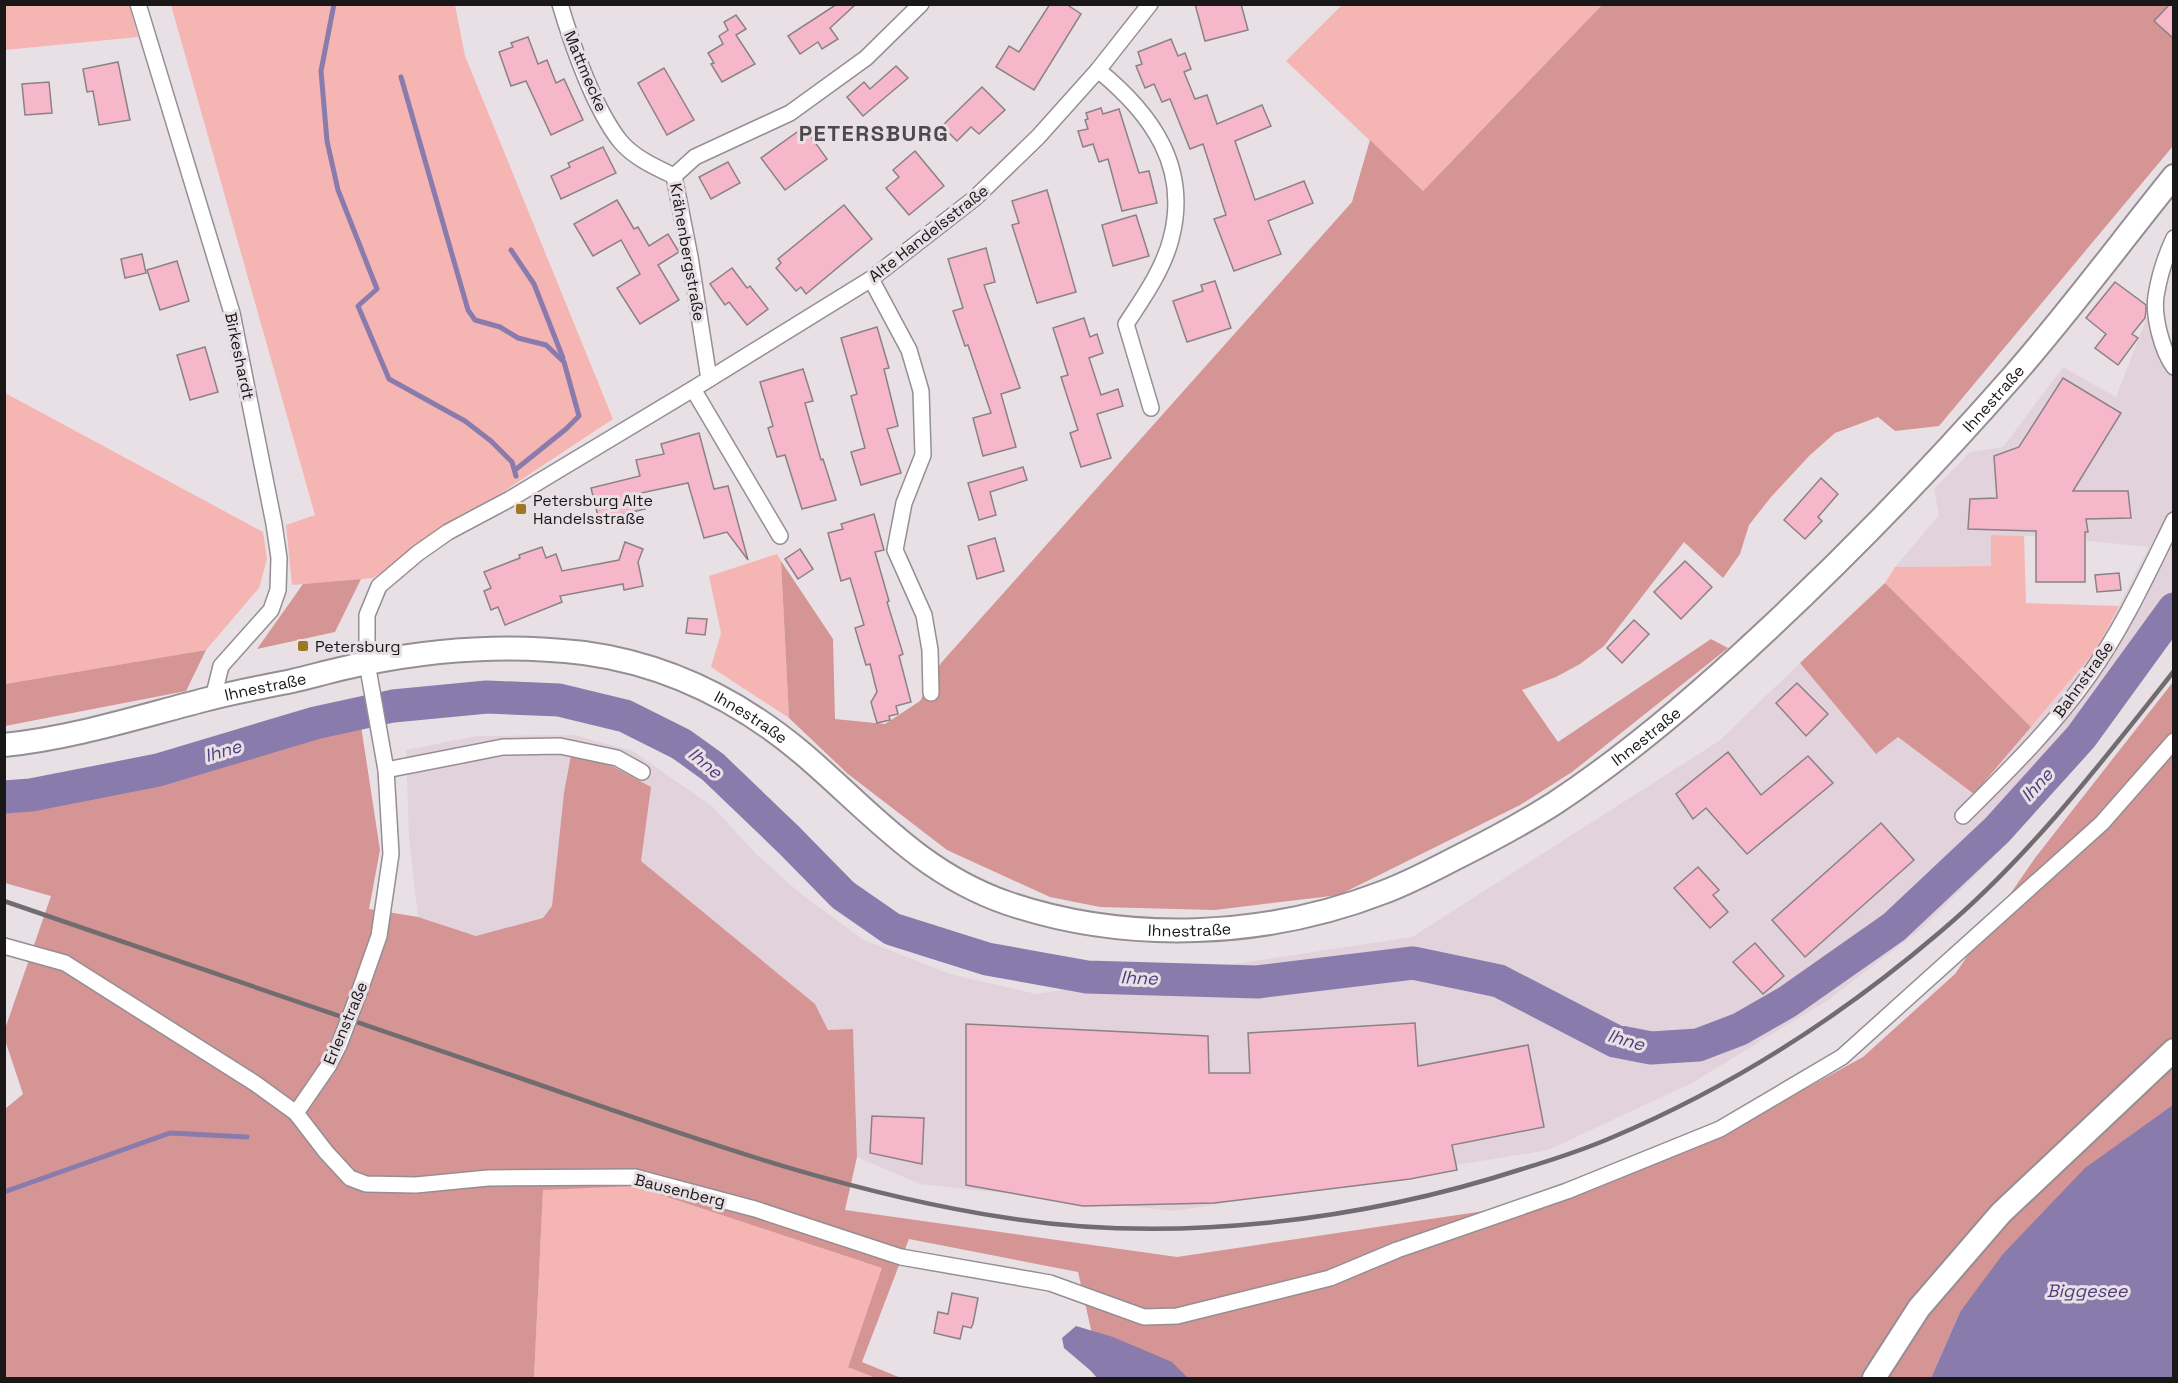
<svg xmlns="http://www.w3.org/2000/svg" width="2178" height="1383" viewBox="0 0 2178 1383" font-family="'Space Grotesk',sans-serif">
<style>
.built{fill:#e2d2dc}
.green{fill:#f5b5b3}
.forest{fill:#d49594}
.water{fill:#8a7bad}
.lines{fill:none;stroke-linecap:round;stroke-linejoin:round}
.stream{stroke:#8a7bad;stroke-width:5}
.river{stroke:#8a7bad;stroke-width:33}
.building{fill:#f6b7ca;stroke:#8b8285;stroke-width:1.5}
.street-casing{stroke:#958e93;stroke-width:18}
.secondary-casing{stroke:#958e93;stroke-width:26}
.street{stroke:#fff;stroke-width:15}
.secondary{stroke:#fff;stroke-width:22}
.rail{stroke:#716c6f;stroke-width:4.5}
.street-bridge-casing{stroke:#958e93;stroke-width:18;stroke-linecap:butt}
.street-bridge{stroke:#fff;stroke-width:15}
.poi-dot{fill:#9e7724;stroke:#e8e0e5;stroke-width:2}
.labels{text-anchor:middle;stroke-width:6;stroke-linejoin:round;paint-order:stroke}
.street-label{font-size:16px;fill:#1a1719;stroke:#e8e0e5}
.poi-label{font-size:16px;fill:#1a1719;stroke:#e8e0e5;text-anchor:start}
.water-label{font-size:18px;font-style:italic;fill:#533c7d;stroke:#e8e0e5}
.district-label{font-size:22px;font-weight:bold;letter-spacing:1.5px;fill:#4f494d;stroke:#e8e0e5}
</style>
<rect width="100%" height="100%" fill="#e8e0e5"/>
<polygon class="built" points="2148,315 2173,353 2173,636 2012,839 1920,930 1828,1000 1692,1083 1548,1150 1175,1211 920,1184 857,1157 853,1029 828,1030 815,1004 641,861 564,793 552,906 543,918 476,936 418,917 409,838 406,750 476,736 574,735 633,751 713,807 756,854 802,895 864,940 950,974 1036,994 1412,937 1719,741 1800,663 1876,754 1898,737 1975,794 2096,650 2149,547 2040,536 1992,535 1992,566 1895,567 1939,515 1934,489 1970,452 2003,447 2063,367 2116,397"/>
<g class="green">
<polygon points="4,5 129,5 138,37 5,50"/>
<polygon points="171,5 455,5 465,56 613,419 373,578 292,585 286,525 315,515"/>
<polygon points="1342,5 1602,5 1423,191 1286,61"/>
<polygon points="5,393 263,532 267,559 259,588 206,650 5,684"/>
<polygon points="1991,535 2024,536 2026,603 2119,606 2096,650 2031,727 1885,583 1895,567 1991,566"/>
<polygon points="777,554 781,561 789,718 711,667 721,633 709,576"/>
<polygon points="634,1186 883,1268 848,1366 876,1378 534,1378 543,1189"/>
</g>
<g class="forest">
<polygon points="1602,5 2173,5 2173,146 1939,426 1895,431 1878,417 1835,433 1809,456 1771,497 1749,525 1740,554 1723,578 1684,542 1604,646 1580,664 1556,677 1522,690 1558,742 1711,639 1728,648 1572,772 1520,805 1339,895 1215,910 1100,907 1050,897 947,850 848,774 789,718 781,561 833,639 835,719 885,724 920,701 941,663 1352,202 1370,140 1423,191"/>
<polygon points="361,579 335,632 257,649 303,584"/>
<polygon points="1885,583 2031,727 1974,794 1898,737 1876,754 1800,663"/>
<polygon points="206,650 186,691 5,726 5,684"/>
<polygon points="2173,682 2173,1105 1960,1312 1931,1378 1102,1378 1078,1272 909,1239 862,1362 901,1378 876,1378 848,1367 882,1268 634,1186 543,1190 534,1378 5,1378 5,1109 23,1094 5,1040 5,1029 51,896 5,883 4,808 94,796 361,726 380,850 369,909 418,917 476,936 543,918 552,906 564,793 571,755 612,766 651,787 641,861 815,1004 828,1030 853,1029 857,1157 845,1210 1177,1257 1564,1199 1712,1140 1863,1057 1955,974 2035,858"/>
</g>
<g class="water">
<polygon points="2173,1105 2173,1378 1931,1378 1960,1312 2003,1254 2085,1168"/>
<polygon points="1076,1326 1113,1337 1172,1362 1188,1378 1097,1378 1091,1371 1064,1348 1062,1338"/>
</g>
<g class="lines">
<g class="stream">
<polyline points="334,4 321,71 327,141 338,190 377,289 358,306 389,379 465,421 491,441 512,462 516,476"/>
<polyline points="401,77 468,310 475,320 500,327 518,338 546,345 564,362 579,416 566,429 515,470"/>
<polyline points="511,250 534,284 563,358"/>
<polyline points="4,1192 170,1133 247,1137"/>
</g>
<polyline class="river" points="4,797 31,795 158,770 315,723 393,706 487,697 559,700 625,716 681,744 713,767 789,840 843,895 892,929 987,959 1087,977 1257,982 1413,963 1499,981 1615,1041 1651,1048 1698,1045 1740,1029 1787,1002 1894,927 1997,830 2081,737 2174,609"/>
</g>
<g class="building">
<polygon points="837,4 856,4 830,28 838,39 822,49 818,42 800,54 788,36"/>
<polygon points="1050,4 1066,4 1081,14 1034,90 996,67 1009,46 1019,52"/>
<polygon points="1195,4 1241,4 1248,30 1205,41"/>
<polygon points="2170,4 2174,4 2174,39 2154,21"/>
<polygon points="736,15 746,29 736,35 755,64 722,82 711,64 714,63 708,53 723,44 719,36 728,30 724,22"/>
<polygon points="528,37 538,64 547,60 556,83 564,79 583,120 551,135 526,81 511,86 499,52 513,47 511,43"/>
<polygon points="1171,39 1178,56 1185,53 1191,69 1184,72 1195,99 1207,95 1217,124 1262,105 1271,126 1235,141 1255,200 1304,181 1313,203 1268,221 1281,254 1234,271 1214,219 1226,215 1203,144 1190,149 1170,99 1162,102 1154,84 1145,88 1136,66 1142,64 1138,52"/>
<polygon points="118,62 130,120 99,125 93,91 87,92 83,69"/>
<polygon points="896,66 908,78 863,116 847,97 864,82 870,89"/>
<polygon points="664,68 694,120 667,135 638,83"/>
<polygon points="49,82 52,113 25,115 22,84"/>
<polygon points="982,87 1005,110 979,134 971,127 957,141 942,126"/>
<polygon points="1101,108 1103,114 1119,109 1139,173 1149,171 1157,203 1122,211 1108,159 1099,162 1093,144 1083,147 1078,131 1088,129 1085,120 1088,119 1086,113"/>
<polygon points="804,127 827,159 785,190 761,158"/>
<polygon points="603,147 616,173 561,199 551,176 570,167 568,163"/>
<polygon points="915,151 944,186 909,215 886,188 899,177 893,170"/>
<polygon points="728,162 740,183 711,199 699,177"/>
<polygon points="1047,190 1076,292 1037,303 1012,225 1019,223 1012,201"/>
<polygon points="617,200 634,229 638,227 649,246 668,234 679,252 658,265 679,300 640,324 617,288 640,274 621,240 593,256 574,224"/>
<polygon points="844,205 872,239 806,294 801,287 796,291 776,268 781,263 778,259"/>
<polygon points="1136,215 1149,256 1113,266 1102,225"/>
<polygon points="986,248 995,282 984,285 1020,388 1001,394 1016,447 983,456 973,418 991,413 968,345 965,346 953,311 963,308 948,259"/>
<polygon points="142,254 146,273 125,278 121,259"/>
<polygon points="177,261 189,301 160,310 147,270"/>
<polygon points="732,268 747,288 750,286 768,309 747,325 729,302 725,305 710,284"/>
<polygon points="1215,281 1231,328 1187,342 1173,301 1203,291 1201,285"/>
<polygon points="2115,282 2146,305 2146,310 2145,318 2132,334 2138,338 2118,365 2095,348 2106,334 2086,318"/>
<polygon points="1084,318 1090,337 1097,334 1103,353 1089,358 1101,395 1118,389 1123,406 1097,414 1111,458 1081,467 1070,433 1078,430 1061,377 1068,375 1053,328"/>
<polygon points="877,327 889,368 884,369 898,426 887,429 901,473 861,485 851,452 865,448 851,396 857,394 841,338"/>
<polygon points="205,347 218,392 190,400 177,355"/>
<polygon points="803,369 813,401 805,403 821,460 823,459 836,500 802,509 785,455 777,457 768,428 773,426 760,382"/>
<polygon points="2063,378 2121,413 2073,491 2128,491 2131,518 2086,519 2088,532 2085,532 2085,582 2036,582 2036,531 1968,529 1970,499 1997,498 1994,456 2019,447"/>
<polygon points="699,433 714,489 728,486 748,560 727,532 704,538 688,483 641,493 645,509 599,520 591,488 640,476 636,460 664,454 661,444"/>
<polygon points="1023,467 1027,480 990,492 996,515 979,520 968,483"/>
<polygon points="1821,478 1838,494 1818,517 1822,521 1805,539 1784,520"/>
<polygon points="874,514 884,550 875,552 889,601 887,602 903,654 899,656 911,702 896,706 898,714 889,716 890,720 877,723 871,702 877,692 870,664 866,665 855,628 864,625 850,578 841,581 828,533 843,529 841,524"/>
<polygon points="995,538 1004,571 977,579 968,546"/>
<polygon points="625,542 643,549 638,562 643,586 624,590 623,584 560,596 562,602 505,625 498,607 491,610 484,591 491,588 484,572 520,558 519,555 542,547 546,558 556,554 562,571 619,560"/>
<polygon points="800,549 813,569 798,579 785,559"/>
<polygon points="1685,561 1712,587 1681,619 1654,592"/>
<polygon points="2119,573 2121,590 2097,592 2095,575"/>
<polygon points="688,618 707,619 705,635 686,633"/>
<polygon points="1634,620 1649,634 1622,663 1607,648"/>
<polygon points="1797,683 1828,714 1806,736 1776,703"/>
<polygon points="1728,752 1761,795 1808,756 1833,783 1747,854 1706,808 1693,819 1676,794"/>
<polygon points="1881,823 1914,860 1805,957 1772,920"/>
<polygon points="1698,867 1719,890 1713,895 1728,912 1710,928 1674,888"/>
<polygon points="1755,943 1784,976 1763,994 1733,962"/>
<polygon points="1415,1023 1418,1066 1528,1045 1544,1127 1452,1145 1457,1170 1410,1179 1214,1203 1083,1206 966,1185 966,1024 1208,1036 1209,1073 1250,1073 1248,1033"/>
<polygon points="872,1116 924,1118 922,1164 870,1153"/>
<polygon points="952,1293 978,1298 973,1324 971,1328 963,1326 960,1339 934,1333 938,1312 948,1314"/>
</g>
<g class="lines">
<defs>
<g id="street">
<polyline points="138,4 232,313 274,524 279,558 278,590 271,610 221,666 213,698"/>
<path d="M560,4C572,45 594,108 620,141C633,157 655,167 674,176"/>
<path d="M1098,70C1152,114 1190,167 1171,239C1163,270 1143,298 1126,324L1151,408"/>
<path d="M2174,238C2166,255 2159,277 2156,296C2153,316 2162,351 2174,367"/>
<polyline points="871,279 909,350 921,391 923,455 904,503 895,550 924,615 930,650 931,693"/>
<polyline points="709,379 690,257 674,176 695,157 790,113 866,58 921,4"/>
<polyline points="693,389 780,536"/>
<polyline points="386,770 503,747 560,746 617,758 642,772"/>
<path d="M1963,816C2007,772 2052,728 2088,677C2123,628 2148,573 2174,520"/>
<polyline points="4,946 65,963 256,1084 296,1113 326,1152 350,1178 366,1184 416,1185 488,1178 635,1177 755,1209 901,1257 1050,1283 1144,1317 1177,1316 1330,1278 1397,1250 1567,1191 1720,1129 1842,1057 2102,823 2174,741"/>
<polyline points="360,990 379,936 391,854 386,770 367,663 367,615 379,586 418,553 448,532 510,499 693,389 871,279 975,198 1038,137 1098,70 1150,4"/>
<polyline points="296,1113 329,1065 339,1045"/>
</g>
<g id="secondary">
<path id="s1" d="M4,745C73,738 138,717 204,700C233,692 263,687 292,681C317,675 342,668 367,663C437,649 512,644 584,653C665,664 739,700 802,753C869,810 920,873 1007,903C1127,944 1266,938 1384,892C1408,883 1431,871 1454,859C1488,842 1522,824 1555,803C1629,754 1698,695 1763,634C1851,552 1934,466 2013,376C2069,312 2120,243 2174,176"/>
<polyline points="1874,1378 1919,1308 2001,1213 2174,1050"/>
</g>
</defs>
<use href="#street" class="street-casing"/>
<use href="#secondary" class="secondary-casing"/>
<use href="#street" class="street"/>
<use href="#secondary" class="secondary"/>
<path class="rail" d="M4,901C176,959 348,1018 520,1078C679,1133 840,1193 1008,1218C1174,1244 1362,1221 1522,1169C1552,1160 1583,1150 1613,1137C1731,1087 1843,1015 1940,932C2029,857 2102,762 2174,671"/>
<defs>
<polyline id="street-bridge" points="339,1045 360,990"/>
</defs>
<use href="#street-bridge" class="street-bridge-casing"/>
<use href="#street-bridge" class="street-bridge"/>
</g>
<g class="poi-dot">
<rect x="515" y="503" width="12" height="12" rx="3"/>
<rect x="297" y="640" width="12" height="12" rx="3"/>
</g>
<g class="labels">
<g class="street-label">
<text transform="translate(586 71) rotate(67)" y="6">Mattmecke</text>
<text transform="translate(928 233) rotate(-38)" y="6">Alte Handelsstraße</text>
<text transform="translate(688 252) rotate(80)" y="6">Krähenbergstraße</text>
<text transform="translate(240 356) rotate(78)" y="6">Birkeshardt</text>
<text dy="6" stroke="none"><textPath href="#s1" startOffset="2265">Ihnestraße</textPath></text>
<text transform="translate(2083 679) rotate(-54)" y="6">Bahnstraße</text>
<text dy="6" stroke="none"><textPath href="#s1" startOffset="268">Ihnestraße</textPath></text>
<text dy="6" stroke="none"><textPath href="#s1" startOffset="771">Ihnestraße</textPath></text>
<text dy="6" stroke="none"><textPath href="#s1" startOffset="1780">Ihnestraße</textPath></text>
<text dy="6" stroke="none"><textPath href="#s1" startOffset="1275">Ihnestraße</textPath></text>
<text transform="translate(345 1023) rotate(-67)" y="6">Erlenstraße</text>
<text transform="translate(680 1190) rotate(14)" y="6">Bausenberg</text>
</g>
<g class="poi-label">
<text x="533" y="506">Petersburg Alte<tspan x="533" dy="18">Handelsstraße</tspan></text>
<text x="315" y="652">Petersburg</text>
</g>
<g class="water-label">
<text transform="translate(223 751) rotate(-17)" y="6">Ihne</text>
<text transform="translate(705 763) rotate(39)" y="6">Ihne</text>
<text transform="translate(2037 785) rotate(-48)" y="6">Ihne</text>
<text transform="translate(1139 978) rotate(2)" y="6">Ihne</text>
<text transform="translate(1626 1040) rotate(16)" y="6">Ihne</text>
<text x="2087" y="1297">Biggesee</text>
</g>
<g class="district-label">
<text x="874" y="141">PETERSBURG</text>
</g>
</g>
<rect width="2178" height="1383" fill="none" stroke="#1a1719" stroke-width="12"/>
</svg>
